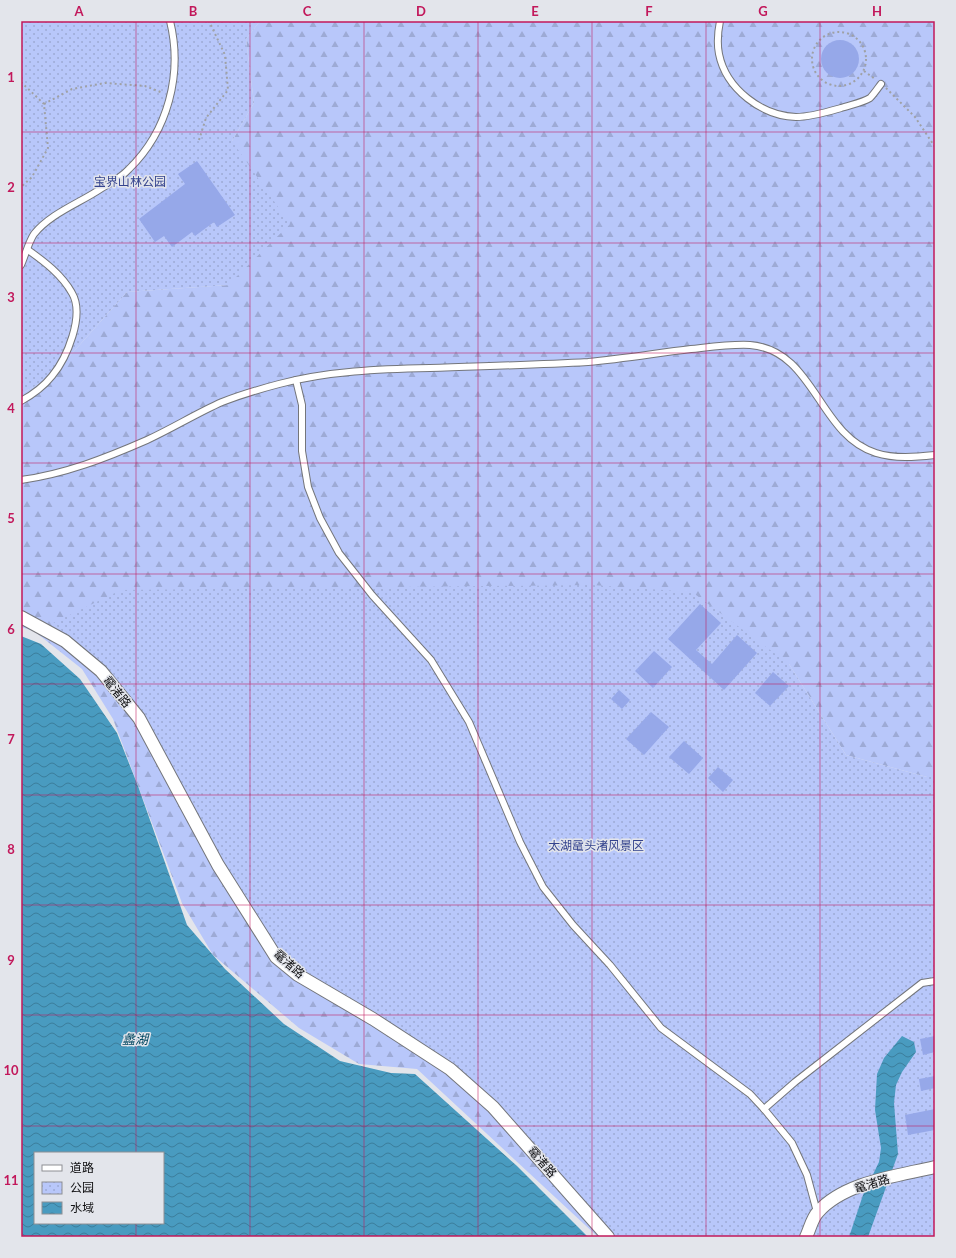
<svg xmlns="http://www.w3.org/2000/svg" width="956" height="1258" viewBox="0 0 956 1258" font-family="Lato,'Noto Sans SC',sans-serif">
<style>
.forest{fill:url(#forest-firs)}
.park{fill:url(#park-dots)}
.water{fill:url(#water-waves);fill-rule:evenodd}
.building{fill:#96a8e9}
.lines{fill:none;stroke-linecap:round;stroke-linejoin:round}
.service-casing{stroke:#74767b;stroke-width:8}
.minor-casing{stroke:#74767b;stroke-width:14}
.path{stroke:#9fa1a5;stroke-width:2;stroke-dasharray:2 3;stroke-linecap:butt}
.service{stroke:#fff;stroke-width:6}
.minor{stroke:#fff;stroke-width:12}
.grid{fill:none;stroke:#c2185b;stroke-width:1;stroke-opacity:0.55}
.labels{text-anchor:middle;stroke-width:3;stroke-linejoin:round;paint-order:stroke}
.park-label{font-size:12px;fill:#33428e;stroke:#e3e5eb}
.street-label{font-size:12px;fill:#0f0f11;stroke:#e3e5eb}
.water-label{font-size:13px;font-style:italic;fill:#004761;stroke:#e3e5eb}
.neatline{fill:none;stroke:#c2185b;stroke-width:1.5}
.grid-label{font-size:13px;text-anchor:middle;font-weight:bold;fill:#c2185b}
</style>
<defs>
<pattern id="forest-firs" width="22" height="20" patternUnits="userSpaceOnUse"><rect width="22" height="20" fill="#b8c7fa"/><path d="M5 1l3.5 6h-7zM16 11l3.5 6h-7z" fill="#9daad5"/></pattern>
<pattern id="park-dots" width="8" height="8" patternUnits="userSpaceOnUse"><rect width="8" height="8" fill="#b8c7fa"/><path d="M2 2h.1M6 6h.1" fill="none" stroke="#9daad5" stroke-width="1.8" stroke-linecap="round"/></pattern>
<pattern id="water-waves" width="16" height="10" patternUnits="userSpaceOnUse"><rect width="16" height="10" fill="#499bc0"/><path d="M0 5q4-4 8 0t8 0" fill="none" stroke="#3b7d9b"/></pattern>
</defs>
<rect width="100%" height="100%" fill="#e3e5eb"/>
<polygon class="forest" points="260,21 935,21 935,777 927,777 846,755 789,664 785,1237 598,1237 417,1069 359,1064 299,1028 213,955 182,903 113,719 82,669 34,631 21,627 21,394 51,377 127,292 228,285 232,141 254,103 246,39"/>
<g class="park">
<polygon points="21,21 260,21 246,39 254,103 232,141 290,224 228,285 127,292 51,377 21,394"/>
<polygon points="592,585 692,592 789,664 846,755 927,777 935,777 935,1237 615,1237 497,1100 448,1060 302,969 280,951 219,862 101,666 53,623 121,590"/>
</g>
<g class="water">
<path d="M21,636L41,644L80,679L117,733L138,786L187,925L225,969L284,1024L340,1061L391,1073L415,1074L517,1166L588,1237H21ZM35,1153H163V1223H35Z"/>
<polygon points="902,1036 914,1042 916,1052 902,1072 896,1085 894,1103 898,1154 868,1237 849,1237 863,1195 879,1162 881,1148 875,1110 877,1074 884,1058"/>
</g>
<g class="building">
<circle cx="840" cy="59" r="19"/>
<polygon points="197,161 235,215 217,227 214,222 195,236 192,232 172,247 164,236 155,242 139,219 185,184 178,174"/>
<polygon points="700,604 721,623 696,650 712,664 737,635 757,653 724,690 668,639"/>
<polygon points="654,651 672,667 653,688 635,671"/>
<polygon points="773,672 789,686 770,706 755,693"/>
<polygon points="619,690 630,700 622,709 611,699"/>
<polygon points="651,712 669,727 644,755 626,739"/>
<polygon points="684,741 703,758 689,774 669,757"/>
<polygon points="718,767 733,780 723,792 708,778"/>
<polygon points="935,1036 935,1052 923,1055 920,1039"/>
<polygon points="935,1076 935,1088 921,1091 919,1079"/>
<polygon points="935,1109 935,1130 908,1135 905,1115"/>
</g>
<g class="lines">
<defs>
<g id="service">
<path d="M720,21C718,31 717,44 719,54C726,89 762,116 796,117C811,117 827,112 841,108C849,105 862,103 870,98C874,94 878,88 881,84"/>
<path d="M21,265C25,256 29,241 34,234C51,213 80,203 102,188C111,183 122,177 129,169C168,131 183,74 170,21"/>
<polyline points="296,380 302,405 302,451 308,487 320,518 339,553 372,595 431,660 469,722 520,842 543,887 573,925 610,965 661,1028 750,1094 764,1109 792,1143 807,1175 817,1212"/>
<path d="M21,401C32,395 44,386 52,376C67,358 85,315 72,293C62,275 45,262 28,250"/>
<path d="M21,480C65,474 106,458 147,440C173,428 197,413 222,402C240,395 260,389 279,384C328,371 380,369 430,368C483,366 536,365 588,362C623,359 657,353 691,349C710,347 731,344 750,345C815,350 818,435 876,453C895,459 916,457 935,455"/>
<polyline points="764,1109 795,1082 922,983 935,981"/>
</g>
<g id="minor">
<polyline points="21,617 65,641 101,671 139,718 218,865 276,957 298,975 373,1019 450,1069 493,1107 608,1237"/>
<path d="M806,1237C810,1229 812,1218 818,1212C844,1182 898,1176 935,1167"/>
</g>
</defs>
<use href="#service" class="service-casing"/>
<use href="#minor" class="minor-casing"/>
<g class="path">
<circle cx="839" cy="59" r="27"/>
<polyline points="864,71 875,79"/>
<polyline points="21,82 44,104 48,148 32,177 21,187"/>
<polyline points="886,88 915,117 935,147"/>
<polyline points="44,104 72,89 105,83 145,86 163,93"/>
<polyline points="199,140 206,118 228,90 225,55 209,21"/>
</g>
<use href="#service" class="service"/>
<use href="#minor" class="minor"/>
</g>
<path class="grid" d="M136,21V1153M250,21V1237M364,21V1237M478,21V1237M592,21V1237M706,21V1237M820,21V1237M21,132H935M21,243H935M21,353H935M21,463H935M21,574H935M21,684H935M21,795H935M21,905H935M21,1015H935M21,1126H935M136,1223V1237"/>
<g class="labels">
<g class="park-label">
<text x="130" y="186">宝界山林公园</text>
<text x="596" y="850">太湖鼋头渚风景区</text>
</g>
<g class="street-label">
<text transform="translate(117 692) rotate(51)" y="4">鼋渚路</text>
<text transform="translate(289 964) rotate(41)" y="4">鼋渚路</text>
<text transform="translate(542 1162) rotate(49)" y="4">鼋渚路</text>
<text transform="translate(872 1184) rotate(-17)" y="4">鼋渚路</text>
</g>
<g class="water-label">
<text x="135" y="1044">蠡湖</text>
</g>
</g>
<rect width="956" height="1258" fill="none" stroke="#e3e5eb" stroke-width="44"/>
<rect x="34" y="1152" width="130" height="72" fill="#e3e5eb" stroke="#8e8f94"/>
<rect x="42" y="1165" width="20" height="6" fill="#ffffff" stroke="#8e8f94"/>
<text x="70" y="1172" font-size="12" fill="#0f0f11">道路</text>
<rect x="42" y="1182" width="20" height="12" fill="url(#park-dots)" stroke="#8e8f94"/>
<text x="70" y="1192" font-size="12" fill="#0f0f11">公园</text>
<rect x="42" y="1202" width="20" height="12" fill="url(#water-waves)" stroke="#8e8f94"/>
<text x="70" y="1212" font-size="12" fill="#0f0f11">水域</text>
<rect x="22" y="22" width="912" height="1214" class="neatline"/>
<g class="grid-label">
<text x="79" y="16">A</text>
<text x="193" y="16">B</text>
<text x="307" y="16">C</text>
<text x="421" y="16">D</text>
<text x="535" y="16">E</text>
<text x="649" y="16">F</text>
<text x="763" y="16">G</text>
<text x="877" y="16">H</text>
<text x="11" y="82">1</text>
<text x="11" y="192">2</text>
<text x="11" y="302">3</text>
<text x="11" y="413">4</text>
<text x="11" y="523">5</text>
<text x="11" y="634">6</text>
<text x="11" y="744">7</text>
<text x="11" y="854">8</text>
<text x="11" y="965">9</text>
<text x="11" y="1075">10</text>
<text x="11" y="1185">11</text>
</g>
</svg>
